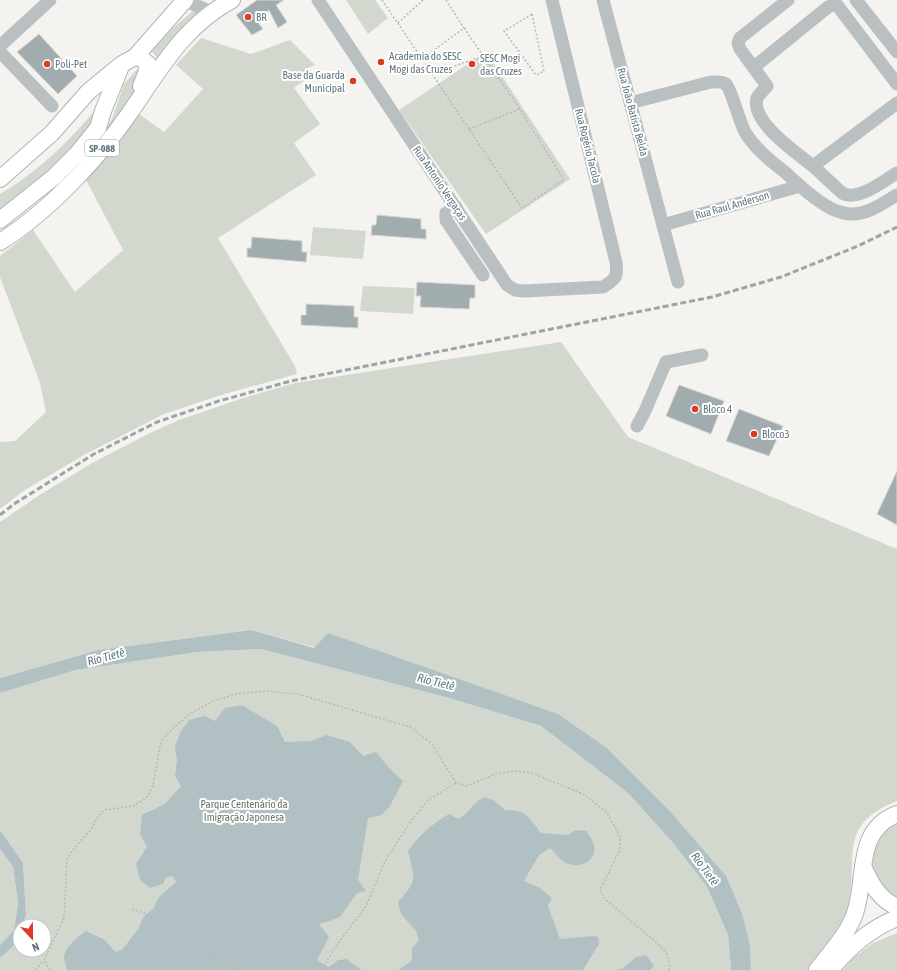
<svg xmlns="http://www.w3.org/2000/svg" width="897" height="970" viewBox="0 0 897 970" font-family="'Asap Condensed',sans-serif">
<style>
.green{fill:#d3d8cf}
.water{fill:#b1c1c3}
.building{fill:#a1acaf;stroke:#d5d4d2}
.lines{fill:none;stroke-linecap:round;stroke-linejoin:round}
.major-casing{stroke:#aeb4b7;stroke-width:18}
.path{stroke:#b5b9ba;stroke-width:1.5;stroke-dasharray:2 2;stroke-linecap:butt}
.minor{stroke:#bac0c2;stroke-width:13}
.major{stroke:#fff;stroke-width:16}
.rail{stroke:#9ca4a8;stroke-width:3;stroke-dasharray:6 3;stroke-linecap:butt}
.poi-dot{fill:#dd3a26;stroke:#fff;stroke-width:1.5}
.labels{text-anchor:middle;stroke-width:4;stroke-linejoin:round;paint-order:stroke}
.shield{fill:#fff;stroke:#92a0a6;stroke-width:1}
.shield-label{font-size:10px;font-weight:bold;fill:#637780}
.poi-label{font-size:11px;fill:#637780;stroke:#fff;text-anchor:start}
.street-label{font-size:11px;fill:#637780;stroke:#fff}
.park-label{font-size:11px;fill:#697762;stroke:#fff}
.water-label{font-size:12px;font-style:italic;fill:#5f797e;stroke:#fff}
</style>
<rect width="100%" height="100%" fill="#f4f3ef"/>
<g class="green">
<polygon points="346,0 375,0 388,18 368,34"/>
<polygon points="193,11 204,13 157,62 155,55 151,51 174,27"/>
<polygon points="201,38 251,54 290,40 315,65 308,68 312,75 294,88 320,124 294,143 316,175 218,238 295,366 297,374 221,395 164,414 84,455 25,490 0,509 0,442 15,441 46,412 40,383 0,277 0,256 33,230 75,292 123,250 86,180 95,167 139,114 164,132 203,89 176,65"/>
<polygon points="486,52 570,179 486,234 399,110"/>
<polygon points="139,67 142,67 135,90 128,104 105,134 104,132 112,119 124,84"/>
<path d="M100,104L87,130L75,144L48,173L0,212V194C39,171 72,139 100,104Z"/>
<polygon points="313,227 366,231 363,259 310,255"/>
<polygon points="363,286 415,288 413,314 360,311"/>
<path d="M561,342L628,437L897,549V801C833,826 861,862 847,911C841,931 822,953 809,970H751L750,949L743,916L667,808L606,747L558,714L251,630L98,650L0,678V522L38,496L92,463L148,434L179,420L243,398L295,383Z"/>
<polygon points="261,649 449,698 541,726 628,793 674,844 707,887 728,935 731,970 0,970 0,958 16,943 20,932 20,950 44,950 44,926 22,926 26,915 23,863 0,830 0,693 76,670 198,652"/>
<path d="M897,823V899C894,897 889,895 886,893C882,888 875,878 873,872C866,853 880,830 897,823Z"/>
<polygon points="0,849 13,867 18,903 14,930 0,945"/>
<polygon points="897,933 897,970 843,970 853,958 873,943"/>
</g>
<g class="water">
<polygon points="251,630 314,648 328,633 558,714 606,747 667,808 726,876 743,916 750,946 751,970 731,970 728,935 707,887 674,844 628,793 541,726 449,698 261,649 198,652 76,670 0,693 0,678 98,650"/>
<path d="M242,705L277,726L285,742L311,741L326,735L350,742L363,756L376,752L390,769L403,781L390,806L382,815L368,818L358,880L366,891L357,893L340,917L330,921L319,924L329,937L317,960L329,967L338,960L347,959L361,970H67C66,966 64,961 64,957C65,947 78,936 86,931L105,940L115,952L122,950L138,929L144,916L153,909L159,897L176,882L173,876L166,878L163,884L150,888L140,880L136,864L147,847L140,834L142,815L165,804L181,786L175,776L177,760L175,746L181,731L189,720L204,716L215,721L225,708Z"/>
<path d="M484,797L493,800L505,810C528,810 528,817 541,833L568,835L576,830L586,831C589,835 593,841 594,845C597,862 579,869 566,863C560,861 555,852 550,848L539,855L524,881L540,888L552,898L548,906L560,939L593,936L598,937L599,944L583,970H399L412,960V948L419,940L416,931L401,914L398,902C418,879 415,880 408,851C419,835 432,824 449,814L458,819C470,813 472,803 484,797Z"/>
<path d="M0,830L23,863L26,915L22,926H20C20,943 11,948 0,958V945L14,930L18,903L13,867L0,849Z"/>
<polygon points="646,955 654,966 650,970 615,970 622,969 636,957"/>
</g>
<g class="building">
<polygon points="257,0 284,0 276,5 287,22 278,28 269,10 256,20 263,29 252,35 236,15"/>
<polygon points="39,34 77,76 58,94 17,52"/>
<polygon points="377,215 421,219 421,229 426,229 426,239 371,235 372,225 376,225"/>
<polygon points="252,237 302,241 302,252 307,252 306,262 247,257 247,248 251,248"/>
<polygon points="417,282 475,285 475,298 470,298 469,309 420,307 421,296 416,296"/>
<polygon points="306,304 354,306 354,317 358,317 358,328 301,325 301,315 306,315"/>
<polygon points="679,385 724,401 711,434 666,416"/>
<polygon points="739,409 783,426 769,456 726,441"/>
<polygon points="897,471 897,525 877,514"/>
</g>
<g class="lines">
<defs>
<g id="major">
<polyline points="135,57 141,58 148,64 146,74 141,86"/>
<polyline points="0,179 52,133 88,92 122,64 135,57 185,0"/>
<polyline points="0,220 54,177 77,154 98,128 103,111 121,66"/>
<path d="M0,242C48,212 97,160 129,114C160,70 182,27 232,0"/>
<path d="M863,866C871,884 879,899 897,907"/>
<path d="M817,970C830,953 846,936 854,916C868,881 853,831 897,814"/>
<path d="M830,970C849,948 869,929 897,918"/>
</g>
</defs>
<use href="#major" class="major-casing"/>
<g class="path">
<polyline points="382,0 422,59"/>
<polyline points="446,0 464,28"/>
<polygon points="532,14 544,71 536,75 504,31"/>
<polyline points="398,23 423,0"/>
<polygon points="464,28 520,109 564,180 522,208 422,59"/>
<polyline points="432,74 483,56"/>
<polyline points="469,129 520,109"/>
<polyline points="132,909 144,913 237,970"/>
<polyline points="36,970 43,961"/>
<polyline points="50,970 44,960 64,918 67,860 71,852 92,828 98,816 104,810 133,806 142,801 149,795 153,785 159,751 162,740 172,729 190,714 213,701 237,694 267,691 298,694 410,727 431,743 456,783 467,786 495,774 515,771 532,773 585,795 607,813 620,836 620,850 600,890 605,899 656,942 667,954 670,966 669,970"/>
<polyline points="321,970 336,946 366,906 385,861 411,821 428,800 456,783"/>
</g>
<g class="minor">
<polyline points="183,0 212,12"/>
<path d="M318,0L507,285L515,290L524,291L603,287C616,279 618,277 616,262L552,0"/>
<polyline points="603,0 678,282"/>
<path d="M788,0L740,38L738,43L740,49L767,86C764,90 759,94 757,98C750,122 797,153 813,166L897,103"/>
<polyline points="856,0 897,52"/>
<polyline points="0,46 50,0"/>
<polyline points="0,52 52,106"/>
<polyline points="754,67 828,7 833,5 837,5 897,84"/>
<path d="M630,103L711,82C716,82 722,81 726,84C732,91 739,121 745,132C755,149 771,161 786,173C800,186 815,200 832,209C839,212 845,214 852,214C869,214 883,203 897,195"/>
<path d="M813,166L842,193C858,202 883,181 897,173"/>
<polyline points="456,207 446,213 446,220 483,275"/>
<polyline points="663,225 800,186"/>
<polyline points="637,426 645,411 666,362 702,355"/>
</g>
<use href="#major" class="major"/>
<polyline class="rail" points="0,515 14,504 94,454 157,422 219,401 291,381 712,297 781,277 858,246 897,227"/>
</g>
<g class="poi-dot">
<circle cx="248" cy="17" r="4"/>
<circle cx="381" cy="62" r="4"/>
<circle cx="47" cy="64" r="4"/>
<circle cx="472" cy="64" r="4"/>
<circle cx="353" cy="81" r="4"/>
<circle cx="695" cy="409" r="4"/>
<circle cx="754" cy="434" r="4"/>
</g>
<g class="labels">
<rect class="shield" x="85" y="140" width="34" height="16" rx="3"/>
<g class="shield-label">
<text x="102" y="152">SP-088</text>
</g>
<g class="poi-label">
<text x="256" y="21">BR</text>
<text x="389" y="60">Academia do SESC<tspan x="389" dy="13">Mogi das Cruzes</tspan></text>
<text x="480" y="62">SESC Mogi<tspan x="480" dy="13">das Cruzes</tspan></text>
<text x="55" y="68">Poli-Pet</text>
<text x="345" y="79" text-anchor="end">Base da Guarda<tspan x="345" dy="13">Municipal</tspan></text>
<text x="703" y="413">Bloco 4</text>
<text x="762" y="438">Bloco3</text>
</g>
<g class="street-label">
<text transform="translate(633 112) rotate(75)" y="4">Rua João Batista Belda</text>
<text transform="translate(588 146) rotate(76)" y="4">Rua Rogério Tacola</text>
<text transform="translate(440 183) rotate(56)" y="4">Rua Antonio Vergaças</text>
<text transform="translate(732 205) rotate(-16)" y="4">Rua Raul Anderson</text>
</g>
<g class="park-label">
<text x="244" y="808">Parque Centenário da<tspan x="244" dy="13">Imigração Japonesa</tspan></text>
</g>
<g class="water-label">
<text transform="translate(106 657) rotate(-15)" y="4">Rio Tietê</text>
<text transform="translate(436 682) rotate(14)" y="4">Rio Tietê</text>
<text transform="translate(705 869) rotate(54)" y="4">Rio Tietê</text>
</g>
</g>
<g transform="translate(32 938) rotate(158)"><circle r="19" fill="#ffffff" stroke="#c1c9cc"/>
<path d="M0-3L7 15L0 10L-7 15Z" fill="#dd3a26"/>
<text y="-6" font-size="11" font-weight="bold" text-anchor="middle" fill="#637780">N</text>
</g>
</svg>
